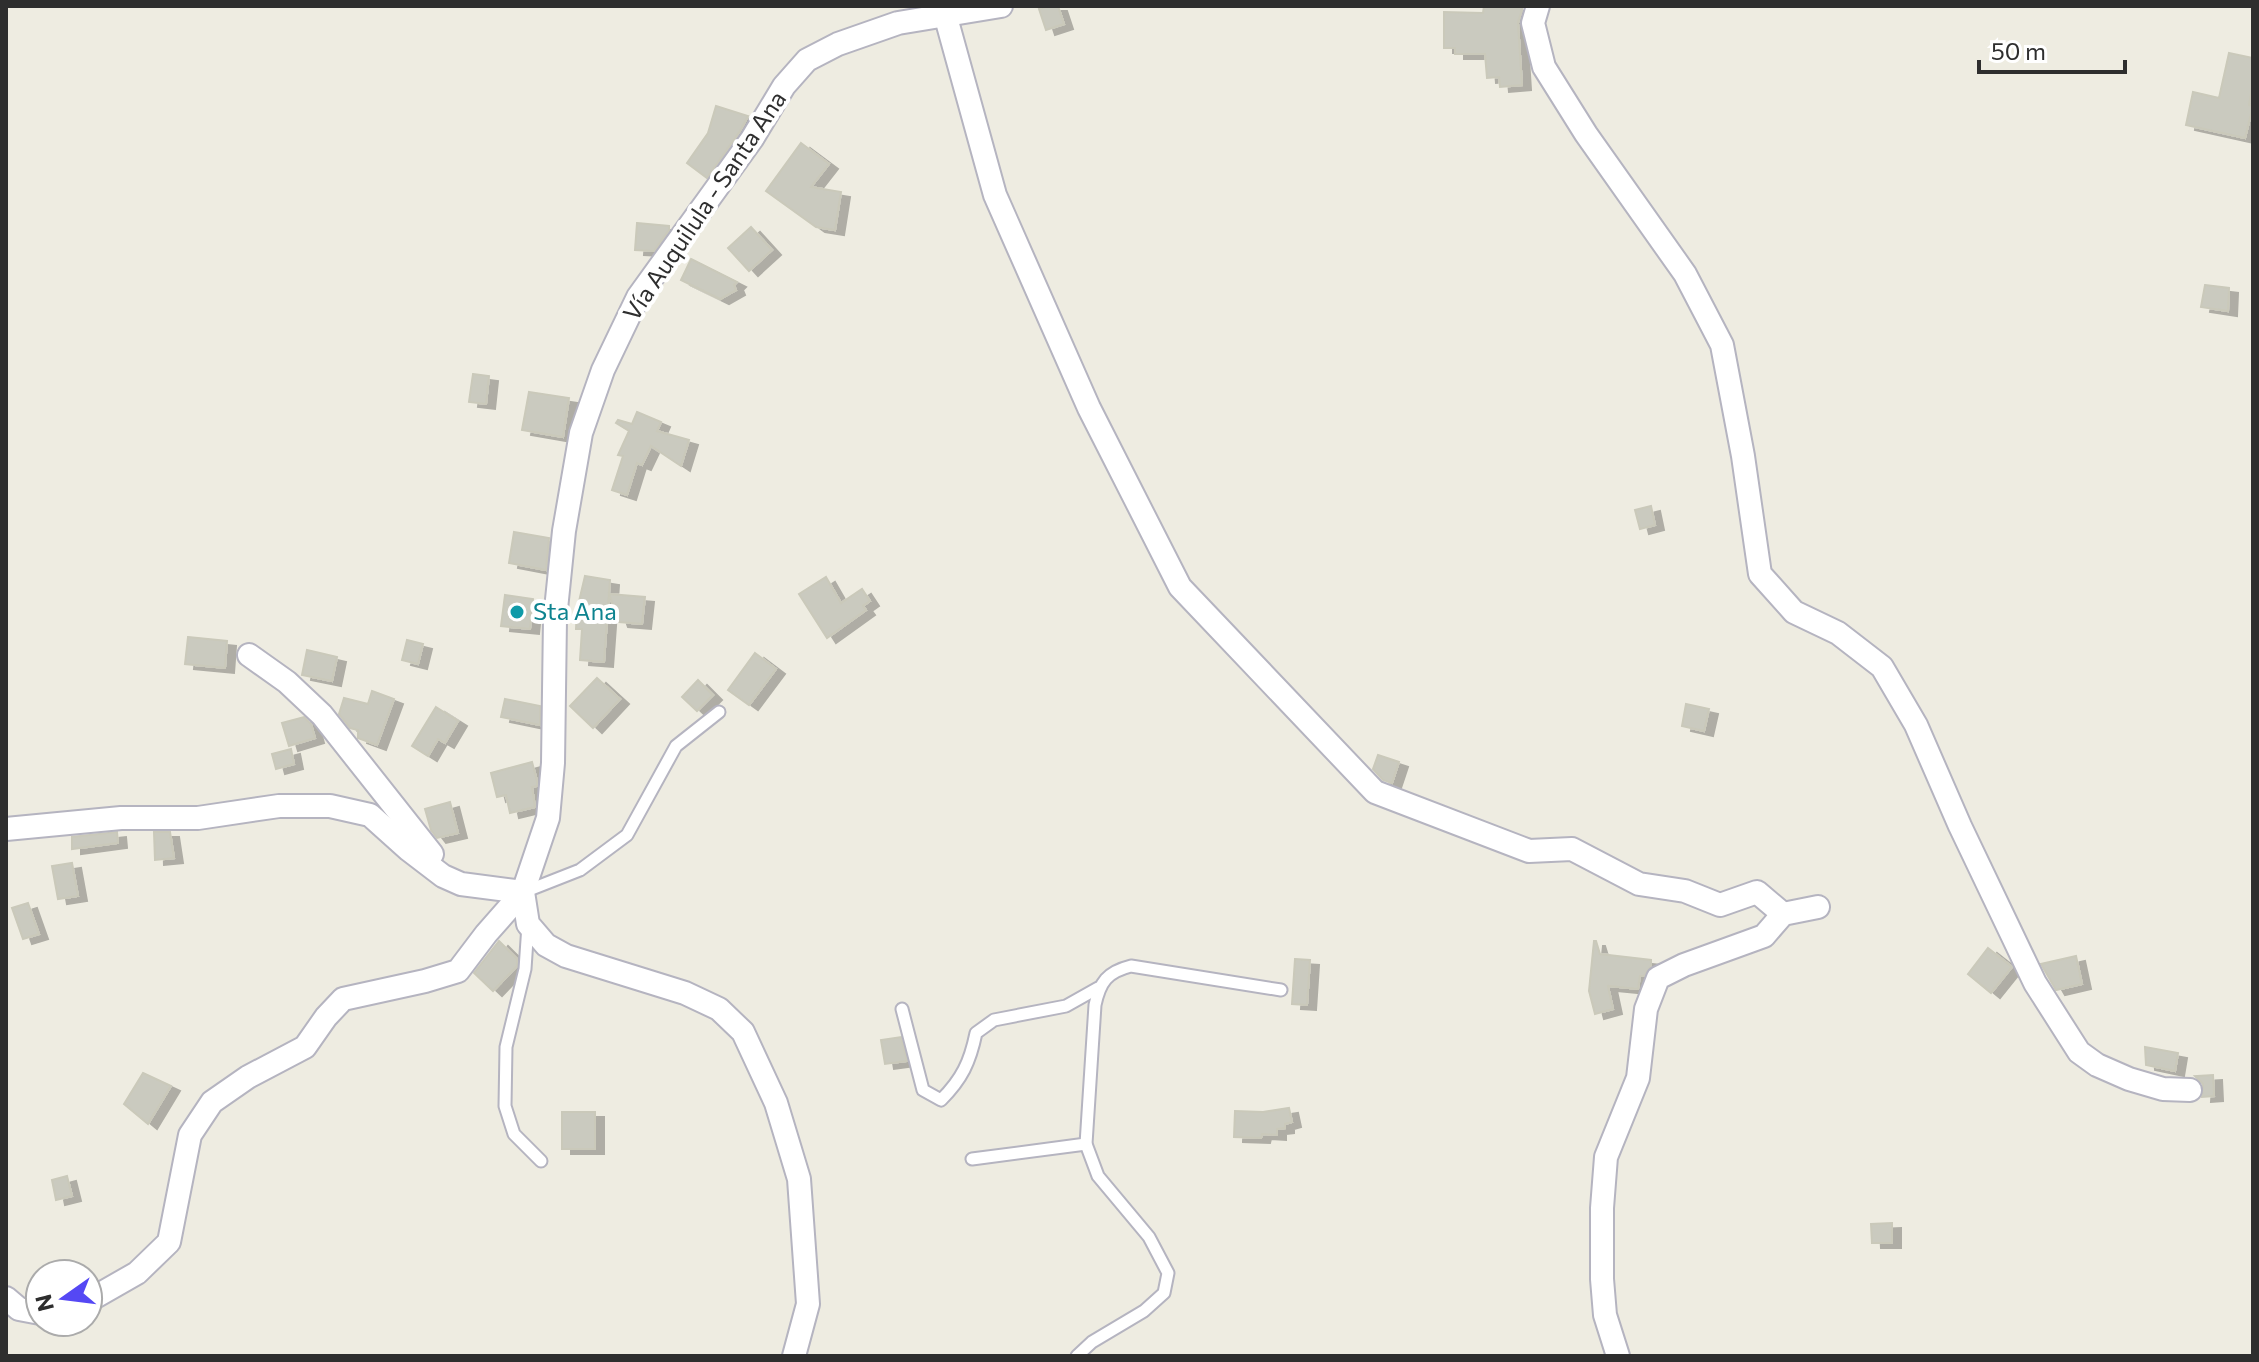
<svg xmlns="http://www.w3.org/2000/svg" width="2259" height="1362" viewBox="0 0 2259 1362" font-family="Commissioner,sans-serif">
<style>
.building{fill:#cacabf;stroke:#cac9ba;stroke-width:2;filter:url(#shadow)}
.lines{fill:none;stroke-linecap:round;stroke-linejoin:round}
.service-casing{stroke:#b5b4c0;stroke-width:15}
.minor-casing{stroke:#b5b4c0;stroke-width:26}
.service{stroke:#fff;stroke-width:11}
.minor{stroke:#fff;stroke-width:22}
.culture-dot{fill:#0f9aa8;stroke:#fff;stroke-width:3}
.labels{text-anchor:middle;stroke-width:8;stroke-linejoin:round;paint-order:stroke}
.street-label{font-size:24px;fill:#2e2e2e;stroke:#fff}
.culture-label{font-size:24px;fill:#0d838f;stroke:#fff;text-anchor:start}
</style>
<defs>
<filter id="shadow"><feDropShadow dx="9" dy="5" stdDeviation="0" flood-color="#0004"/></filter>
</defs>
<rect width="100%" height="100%" fill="#eeece1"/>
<g class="building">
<polygon points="1049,6 1058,6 1064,24 1046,30 1039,9"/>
<polygon points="1484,6 1523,6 1518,23 1522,85 1500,87 1499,77 1487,78 1485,54 1455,54 1455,48 1444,48 1444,12 1483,13"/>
<polygon points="2229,53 2253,58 2253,83 2249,105 2253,106 2245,138 2186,125 2193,92 2219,98"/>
<polygon points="716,106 748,116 740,131 707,178 687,163 708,133"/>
<polygon points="801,143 829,164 811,187 841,192 835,230 816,227 766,191"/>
<polygon points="637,223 669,226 669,230 654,251 635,250"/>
<polygon points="751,227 772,250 749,271 728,248"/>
<polygon points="691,259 737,282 734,285 736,290 720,299 681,280"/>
<polygon points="2205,285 2229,288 2228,311 2201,307"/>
<polygon points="473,374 489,376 486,404 469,402"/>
<polygon points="529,392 569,398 563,437 522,430"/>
<polygon points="637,412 661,422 657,431 689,440 681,466 651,446 642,465 637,463 627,495 612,490 623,456 618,455 629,431 616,423 618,420 632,424"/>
<polygon points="1651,506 1655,525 1640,529 1635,510"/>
<polygon points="514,532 549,538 546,570 509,563"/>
<polygon points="585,576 610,580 604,662 580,660 582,629 576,629 577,610"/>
<polygon points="826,577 841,603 862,589 870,601 863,606 866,610 827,638 799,594"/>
<polygon points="609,594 645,597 642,624 619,622"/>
<polygon points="505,595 533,599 530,629 501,626"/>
<polygon points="188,637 227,641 225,668 185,664"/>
<polygon points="407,640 423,644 418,664 402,660"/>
<polygon points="307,650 337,657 332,681 302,675"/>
<polygon points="755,653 776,669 749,705 728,690"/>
<polygon points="597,678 620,699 593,728 570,706"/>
<polygon points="698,680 713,695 697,711 682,697"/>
<polygon points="372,691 394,699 377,745 358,738 358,730 350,728 339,714 344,698 368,704"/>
<polygon points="505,699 540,706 540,725 501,717"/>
<polygon points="1686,704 1709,709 1704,731 1682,726"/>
<polygon points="436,707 458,721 445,743 438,739 428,756 412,746"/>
<polygon points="304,717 311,724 315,738 289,746 282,723"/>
<polygon points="291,749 294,764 276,769 272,754"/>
<polygon points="1378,755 1399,762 1392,783 1383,780 1373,769"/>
<polygon points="532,762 537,781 537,786 532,787 535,807 510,813 506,795 497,797 491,773"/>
<polygon points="450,802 458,833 437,838 431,830 425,809"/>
<polygon points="117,832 118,843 72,849 72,837"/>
<polygon points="154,832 170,832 174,858 155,860"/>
<polygon points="72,863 78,896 58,899 52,866"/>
<polygon points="28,903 39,934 23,939 12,908"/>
<polygon points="499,941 517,959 517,966 493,991 474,973"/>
<polygon points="1594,941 1596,941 1600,954 1651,960 1651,966 1644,976 1640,976 1638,989 1608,986 1613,1009 1595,1014 1589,991"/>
<polygon points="1988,948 2012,967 1991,993 1968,974"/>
<polygon points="2076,956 2082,984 2056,990 2041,964"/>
<polygon points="1295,959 1310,960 1307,1005 1292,1004"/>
<polygon points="901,1037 907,1061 885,1064 881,1040"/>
<polygon points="2145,1047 2178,1053 2175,1071 2146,1065"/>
<polygon points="143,1073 171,1086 148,1124 124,1104"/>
<polygon points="2213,1075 2214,1096 2202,1097 2203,1084 2195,1076"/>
<polygon points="1289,1108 1292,1122 1285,1124 1285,1128 1277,1129 1277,1135 1262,1134 1261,1138 1234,1137 1235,1111 1263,1112"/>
<rect x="562" y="1112" width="33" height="37"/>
<polygon points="67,1176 72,1196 56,1200 52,1180"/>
<polygon points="1892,1223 1892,1243 1872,1243 1871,1224"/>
</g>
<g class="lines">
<defs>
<g id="service">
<polyline points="524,892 580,870 627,835 676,746 719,712"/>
<polyline points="528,925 525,969 506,1047 505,1106 514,1134 541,1161"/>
<path d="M902,1009L923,1090L941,1100C962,1079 970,1062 976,1033L994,1020L1066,1006L1098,988"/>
<polyline points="972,1159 1086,1144"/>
<path d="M1077,1356L1092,1342L1144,1311L1164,1293L1168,1273L1149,1237L1098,1176L1086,1144L1095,1005C1100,982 1107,972 1131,966L1281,990"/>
</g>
<g id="minor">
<polyline points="1538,6 1533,23 1544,67 1586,134 1685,274 1722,345 1743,456 1760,574 1794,612 1838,633 1882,667 1916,725 1960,826 2035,983 2079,1052 2097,1065 2129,1079 2163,1089 2190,1090"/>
<polyline points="945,14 995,195 1089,408 1180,587 1375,792 1529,851 1572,849 1639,884 1685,891 1720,905 1757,892 1783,914"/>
<polyline points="249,655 287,682 322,715 432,854"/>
<polyline points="6,829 121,818 198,818 279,806 330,806 370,815 409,850 443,876 461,884 523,892"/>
<polyline points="6,1298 19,1309 40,1313"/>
<polyline points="88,1301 137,1273 169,1242 190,1135 212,1102 248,1077 305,1047 326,1017 343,999 425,981 458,971 486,934 523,892"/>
<polyline points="794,1356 808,1304 799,1179 776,1103 743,1032 719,1009 685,993 566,956 546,945 528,924 523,892 548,818 553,763 555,619 564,531 581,433 603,370 638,297 752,139 784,86 807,60 838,44 898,23 1001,6"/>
<polyline points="1618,1356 1605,1315 1602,1279 1602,1208 1606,1157 1638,1078 1646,1009 1658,978 1684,965 1764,936 1783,914 1818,907"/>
</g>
</defs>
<use href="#service" class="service-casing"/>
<use href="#minor" class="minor-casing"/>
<use href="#service" class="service"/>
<use href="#minor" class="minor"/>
</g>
<circle class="culture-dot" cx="517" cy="612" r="8"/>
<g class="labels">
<g class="street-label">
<text transform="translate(705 206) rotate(-56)" y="8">Vía Auquilula - Santa Ana</text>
</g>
<g class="culture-label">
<text x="533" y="620">Sta Ana</text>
</g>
</g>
<rect width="2259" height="1362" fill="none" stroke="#2e2e2e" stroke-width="16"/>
<g transform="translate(64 1298) rotate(256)"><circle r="38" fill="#ffffff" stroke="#ababab" stroke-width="2"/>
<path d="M0-6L14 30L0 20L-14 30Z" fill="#5548f4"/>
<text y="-12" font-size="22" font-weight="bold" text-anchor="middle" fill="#2e2e2e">N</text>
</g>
<path d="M1979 60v12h146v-12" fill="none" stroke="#2e2e2e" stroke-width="4"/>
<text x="1991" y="60" font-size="24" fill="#2e2e2e" stroke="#ffffff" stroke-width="6" paint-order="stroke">50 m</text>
</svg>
